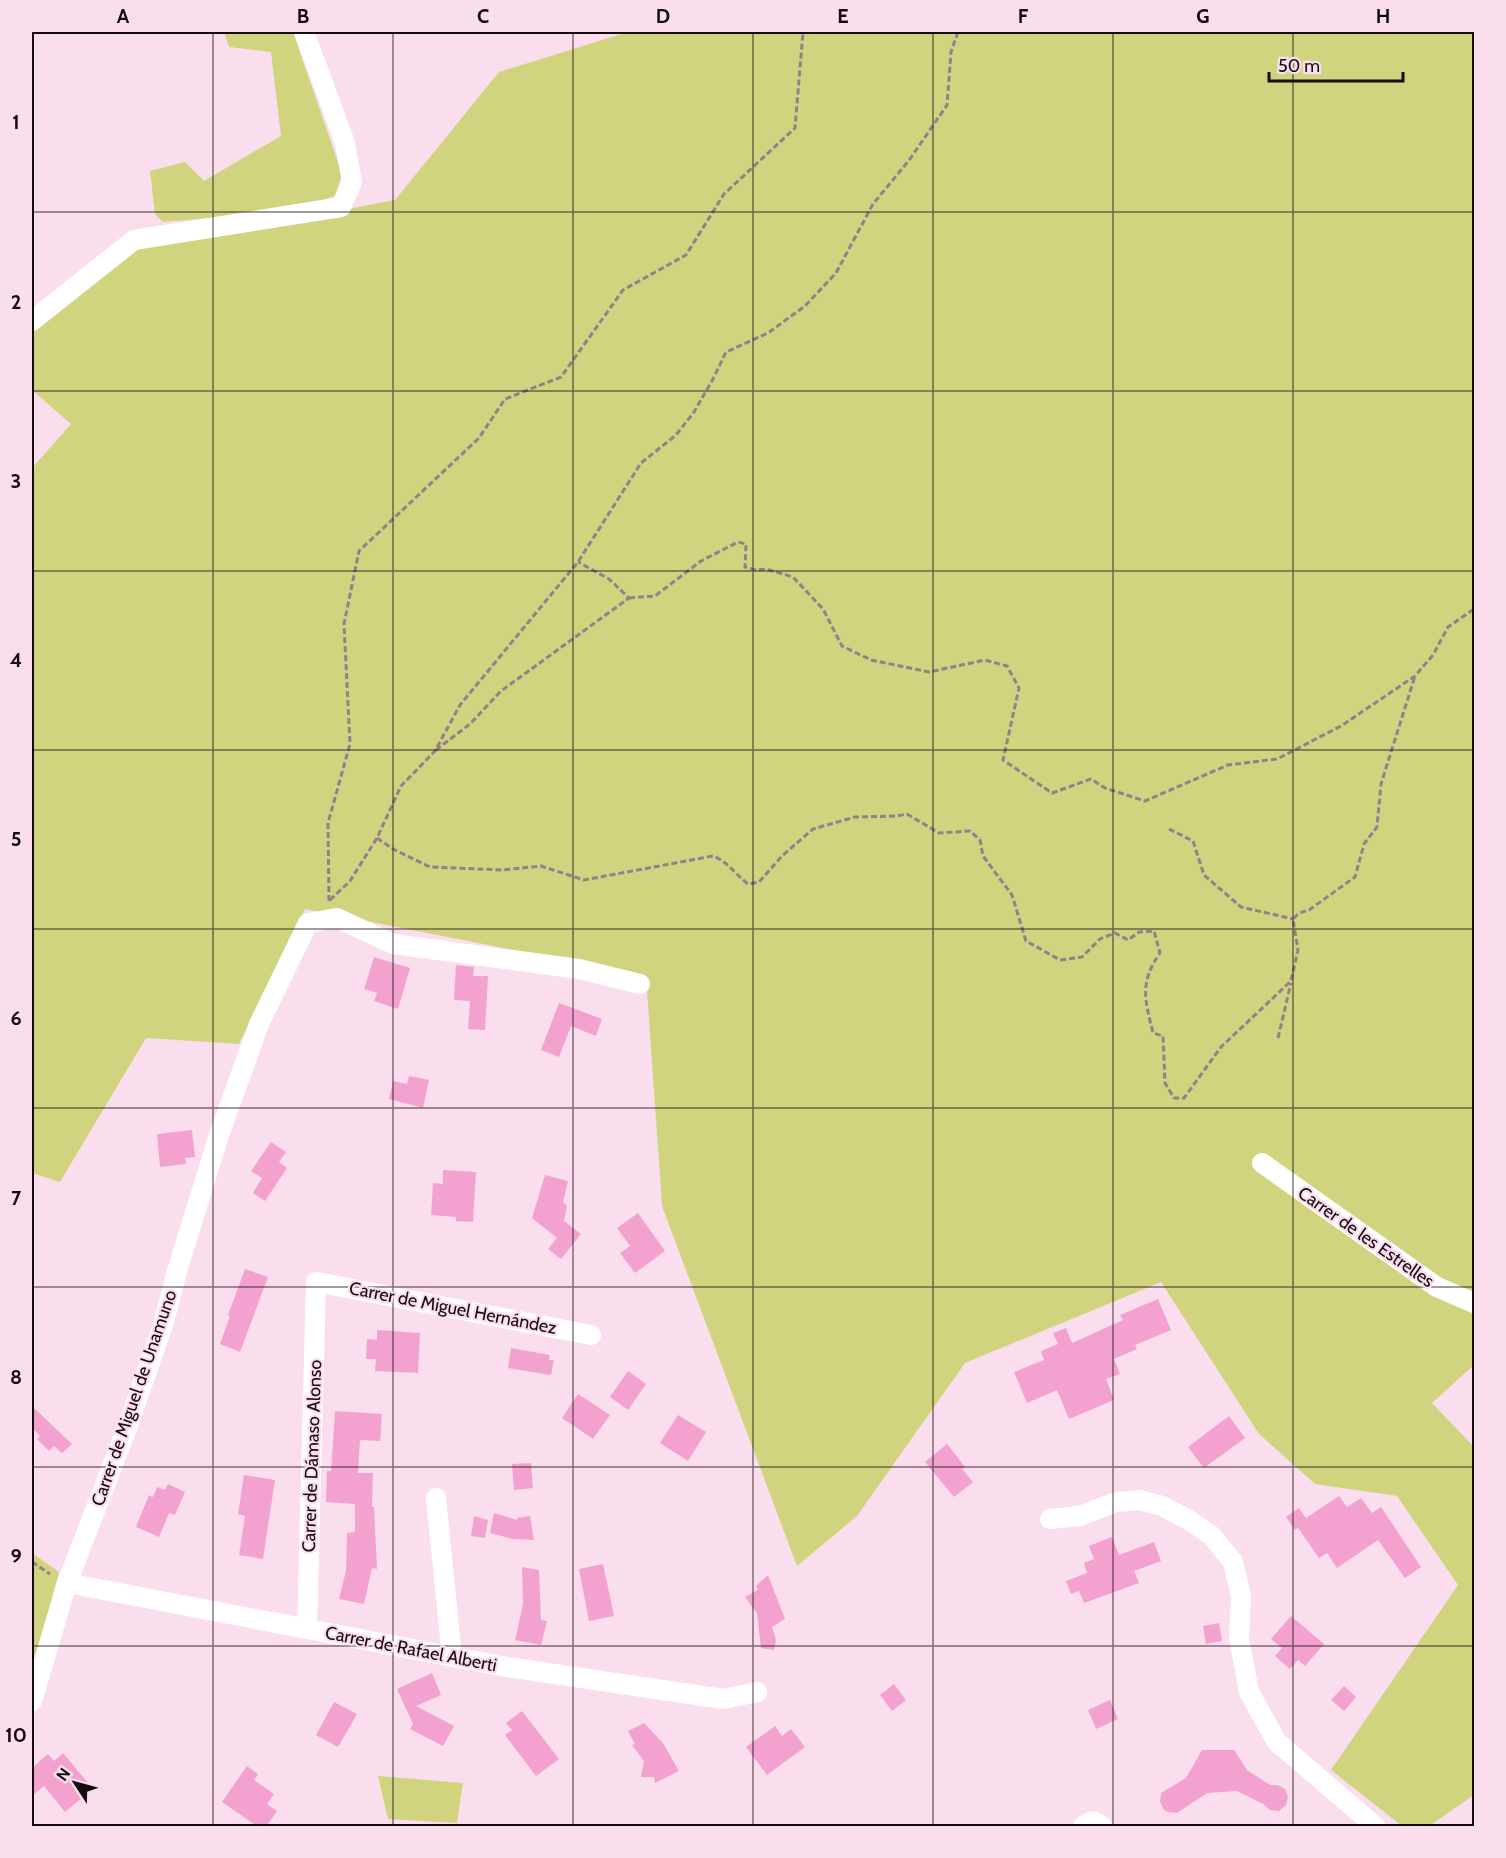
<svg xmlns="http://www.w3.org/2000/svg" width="1506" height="1858" viewBox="0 0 1506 1858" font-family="Cabin,sans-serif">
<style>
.green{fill:#d0d47f}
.building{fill:#f3a2d0}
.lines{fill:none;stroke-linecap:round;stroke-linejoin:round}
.path{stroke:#957f8b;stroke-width:3;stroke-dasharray:6 3;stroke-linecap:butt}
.minor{stroke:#fff;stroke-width:20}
.grid{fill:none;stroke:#170b12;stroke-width:1.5;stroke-opacity:0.55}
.labels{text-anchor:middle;stroke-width:4.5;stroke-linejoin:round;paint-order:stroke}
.street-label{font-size:18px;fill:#170b12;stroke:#fbdeed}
.neatline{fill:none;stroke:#170b12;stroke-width:2}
.grid-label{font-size:20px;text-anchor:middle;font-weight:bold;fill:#170b12}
</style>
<rect width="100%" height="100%" fill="#fbdeed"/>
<g class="green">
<polygon points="224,32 293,32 342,174 335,196 289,211 163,222 155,214 150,171 185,162 204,181 281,136 271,52 229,47"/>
<polygon points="628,32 1474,32 1474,1365 1432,1403 1474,1447 1474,1795 1429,1826 1402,1826 1331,1770 1458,1585 1397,1496 1315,1484 1259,1434 1161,1282 965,1363 857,1516 797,1566 662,1206 646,976 305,909 239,1044 146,1038 60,1182 32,1173 32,468 71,424 32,390 32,332 132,250 395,200 499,72"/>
<polygon points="32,1553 59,1572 32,1674"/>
<polygon points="378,1776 463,1783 457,1823 388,1819"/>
</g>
<g class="building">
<polygon points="374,957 410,968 398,1009 374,1001 377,993 364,989"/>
<polygon points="456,965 474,967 473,976 488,976 485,1030 468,1029 470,1001 454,1000"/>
<polygon points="559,1003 602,1019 596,1036 571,1026 559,1057 541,1050"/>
<polygon points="409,1076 429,1080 423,1108 389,1099 393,1081 407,1084"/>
<polygon points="192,1130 195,1157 185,1158 186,1164 160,1167 157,1134"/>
<polygon points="271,1142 286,1152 279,1162 287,1168 265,1201 253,1193 262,1178 251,1171"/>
<polygon points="443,1170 476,1172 473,1222 456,1221 456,1217 431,1215 433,1183 443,1184"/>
<polygon points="545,1175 568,1181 563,1202 567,1206 564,1221 581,1234 561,1259 548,1249 557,1238 532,1218"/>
<polygon points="638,1213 665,1251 635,1273 620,1253 630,1246 617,1228"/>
<polygon points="245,1269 268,1277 240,1352 220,1344 230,1316 228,1315"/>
<polygon points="1158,1299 1171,1330 1135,1345 1137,1349 1114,1359 1120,1374 1106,1379 1114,1400 1069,1419 1057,1390 1027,1403 1014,1372 1044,1360 1041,1351 1058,1344 1053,1333 1066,1328 1072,1343 1123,1320 1120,1315"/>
<polygon points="377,1330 420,1333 418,1373 375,1371 376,1359 366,1359 367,1339 377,1340"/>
<polygon points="511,1348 550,1355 549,1360 554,1360 551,1375 508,1368"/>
<polygon points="628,1371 646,1384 628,1410 610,1397"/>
<polygon points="578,1394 610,1415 593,1439 562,1418"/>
<polygon points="32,1406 72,1444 62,1453 54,1446 49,1451 37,1439 40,1436 32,1428"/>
<polygon points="335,1411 382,1414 380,1441 360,1440 358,1473 373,1473 372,1507 374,1507 377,1569 372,1568 364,1604 339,1599 346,1571 347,1533 355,1532 355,1504 326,1502 327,1471 331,1471"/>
<polygon points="678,1415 706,1432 688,1461 660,1443"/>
<polygon points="1229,1416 1245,1438 1204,1468 1188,1447"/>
<polygon points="947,1444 965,1467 962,1469 973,1482 954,1497 925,1462"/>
<polygon points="531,1463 533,1488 514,1490 512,1464"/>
<polygon points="244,1475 275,1480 263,1559 239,1555 245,1516 238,1514"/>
<polygon points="168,1484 185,1492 175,1515 169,1513 159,1537 136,1527 149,1495 153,1497 157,1487 165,1490"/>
<polygon points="1339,1496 1347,1507 1361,1498 1372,1513 1381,1507 1421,1567 1405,1578 1378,1540 1337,1568 1327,1553 1319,1558 1298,1528 1295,1530 1286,1517 1299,1508 1306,1518"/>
<polygon points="494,1513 517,1520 517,1518 530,1516 534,1540 513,1539 490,1533"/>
<polygon points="474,1516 488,1520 485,1538 471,1536"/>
<polygon points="1112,1537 1119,1555 1154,1542 1161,1561 1134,1571 1139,1583 1084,1603 1079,1591 1071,1594 1066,1581 1087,1573 1084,1563 1094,1559 1089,1546"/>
<polygon points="603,1564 614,1616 589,1621 579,1569"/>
<polygon points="522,1567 539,1570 541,1620 547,1621 541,1645 515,1640 523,1604"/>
<polygon points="768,1575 785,1619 772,1627 776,1640 774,1650 761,1648 757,1613 745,1597 758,1590 756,1586"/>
<polygon points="1291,1616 1324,1644 1305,1666 1298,1660 1290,1669 1275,1656 1282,1648 1271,1639"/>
<polygon points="1219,1623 1222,1641 1206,1644 1203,1626"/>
<polygon points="432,1673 441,1695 416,1706 454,1726 443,1746 410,1729 413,1724 397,1689"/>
<polygon points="894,1684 906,1700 892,1711 880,1695"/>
<polygon points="1344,1686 1356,1697 1344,1711 1331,1700"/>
<polygon points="1110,1700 1118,1719 1096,1729 1088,1710"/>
<polygon points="334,1702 357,1714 338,1747 316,1735"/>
<polygon points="522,1711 559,1759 536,1776 505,1735 512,1730 506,1723"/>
<polygon points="644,1723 663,1743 679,1771 655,1783 654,1777 641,1777 644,1761 632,1745 635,1744 628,1731"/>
<polygon points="775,1726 782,1736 791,1729 805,1747 767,1775 746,1747"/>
<polygon points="1202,1750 1234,1750 1247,1770 1270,1785 1278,1785 1285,1789 1288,1797 1286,1805 1279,1811 1270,1810 1263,1804 1237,1791 1207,1793 1177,1813 1168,1812 1164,1810 1160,1802 1161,1793 1186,1778"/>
<polygon points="63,1753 93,1789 65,1812 44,1786 32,1796 32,1768 48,1754 54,1761"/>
<polygon points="247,1766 258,1774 254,1780 274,1794 267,1804 277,1811 266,1827 258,1827 222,1802"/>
</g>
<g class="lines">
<g class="path">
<polyline points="629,598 655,596 701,561 738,542 746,544 745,567 756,570 766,569 793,577 823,609 842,646 871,660 929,672 985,660 1007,666 1019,688 1003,760 1052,793 1091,779 1105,788 1145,801 1228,765 1277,759 1341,726 1415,676 1433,655 1448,627 1474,609"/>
<polyline points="436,750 470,724 501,691 629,598 609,579 578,562"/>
<polyline points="1169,829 1193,841 1204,875 1241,907 1293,919"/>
<path d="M377,838L393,849L430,867L502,870L541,866L584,880L713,856C727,861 735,874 748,884L759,882L782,856L813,829L855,817L897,816L907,814L939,833L970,831L980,840L983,856L1012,895L1026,941L1060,960L1082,957L1100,939L1115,933L1128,940L1139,932L1154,931L1160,953C1139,983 1145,1000 1153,1033L1163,1036L1165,1083L1174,1098H1184L1221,1047L1291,981L1298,950L1293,919L1299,913L1309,910L1355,877L1364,844L1377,827L1381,784L1415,676"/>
<polyline points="330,900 350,881 377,838 401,786 435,751 460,705 578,562 641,463 676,435 694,412 713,379 726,352 768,333 805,306 836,273 873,204 910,159 947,105 951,52 958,32"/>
<polyline points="329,901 328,823 350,744 344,624 359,551 479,438 505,399 561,377 623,290 686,255 724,194 795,128 803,32"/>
<polyline points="1278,1038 1291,983"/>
<polyline points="32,1562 50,1574"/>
</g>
<g class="minor">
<polyline points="32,321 134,240 341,207 352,182 345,143 304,32"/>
<polyline points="1262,1163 1437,1287 1474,1303"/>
<polyline points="436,1498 452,1657"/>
<polyline points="1050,1519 1080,1516 1116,1502 1139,1500 1162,1506 1189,1520 1212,1536 1233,1562 1241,1596 1239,1638 1249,1692 1277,1742 1375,1826"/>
<polyline points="67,1583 501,1666 723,1699 757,1692"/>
<polyline points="307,1629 316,1282 591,1335"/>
<polyline points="32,1701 67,1583 129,1423 164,1322 177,1271 220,1132 259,1024 308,923 337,918 393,944 579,969 640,984"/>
<polyline points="1083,1826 1093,1821 1102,1826"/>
</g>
</g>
<path class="grid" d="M213,32V1826M393,32V1826M573,32V1826M753,32V1826M933,32V1826M1113,32V1826M1293,32V1826M32,212H1474M32,391H1474M32,571H1474M32,750H1474M32,929H1474M32,1108H1474M32,1287H1474M32,1467H1474M32,1646H1474"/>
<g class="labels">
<g class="street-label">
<text transform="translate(1366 1237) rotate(35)" y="6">Carrer de les Estrelles</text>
<text transform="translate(453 1308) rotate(11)" y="6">Carrer de Miguel Hernández</text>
<text transform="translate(134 1398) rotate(-71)" y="6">Carrer de Miguel de Unamuno</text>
<text transform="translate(312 1456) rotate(-88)" y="6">Carrer de Dámaso Alonso</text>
<text transform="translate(411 1649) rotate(11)" y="6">Carrer de Rafael Alberti</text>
</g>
</g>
<rect width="1506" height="1858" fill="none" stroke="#fbdeed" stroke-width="66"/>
<g transform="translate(75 1783) rotate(306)" stroke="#fbdeed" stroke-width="4.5" paint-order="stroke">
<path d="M0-4.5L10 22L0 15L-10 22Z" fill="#170b12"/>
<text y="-9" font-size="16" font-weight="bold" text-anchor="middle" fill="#170b12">N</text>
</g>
<path d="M1269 72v9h134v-9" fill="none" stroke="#170b12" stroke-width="3"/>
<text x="1278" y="72" font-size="18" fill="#170b12" stroke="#fbdeed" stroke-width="4.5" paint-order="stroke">50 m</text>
<rect x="33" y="33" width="1440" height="1792" class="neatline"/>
<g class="grid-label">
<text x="123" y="23">A</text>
<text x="303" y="23">B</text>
<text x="483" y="23">C</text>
<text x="663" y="23">D</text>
<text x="843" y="23">E</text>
<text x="1023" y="23">F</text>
<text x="1203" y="23">G</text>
<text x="1383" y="23">H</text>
<text x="16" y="129">1</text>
<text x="16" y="309">2</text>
<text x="16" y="488">3</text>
<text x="16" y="667">4</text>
<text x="16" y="846">5</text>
<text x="16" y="1025">6</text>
<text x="16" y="1205">7</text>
<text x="16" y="1384">8</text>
<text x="16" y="1563">9</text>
<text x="16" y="1742">10</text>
</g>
</svg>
